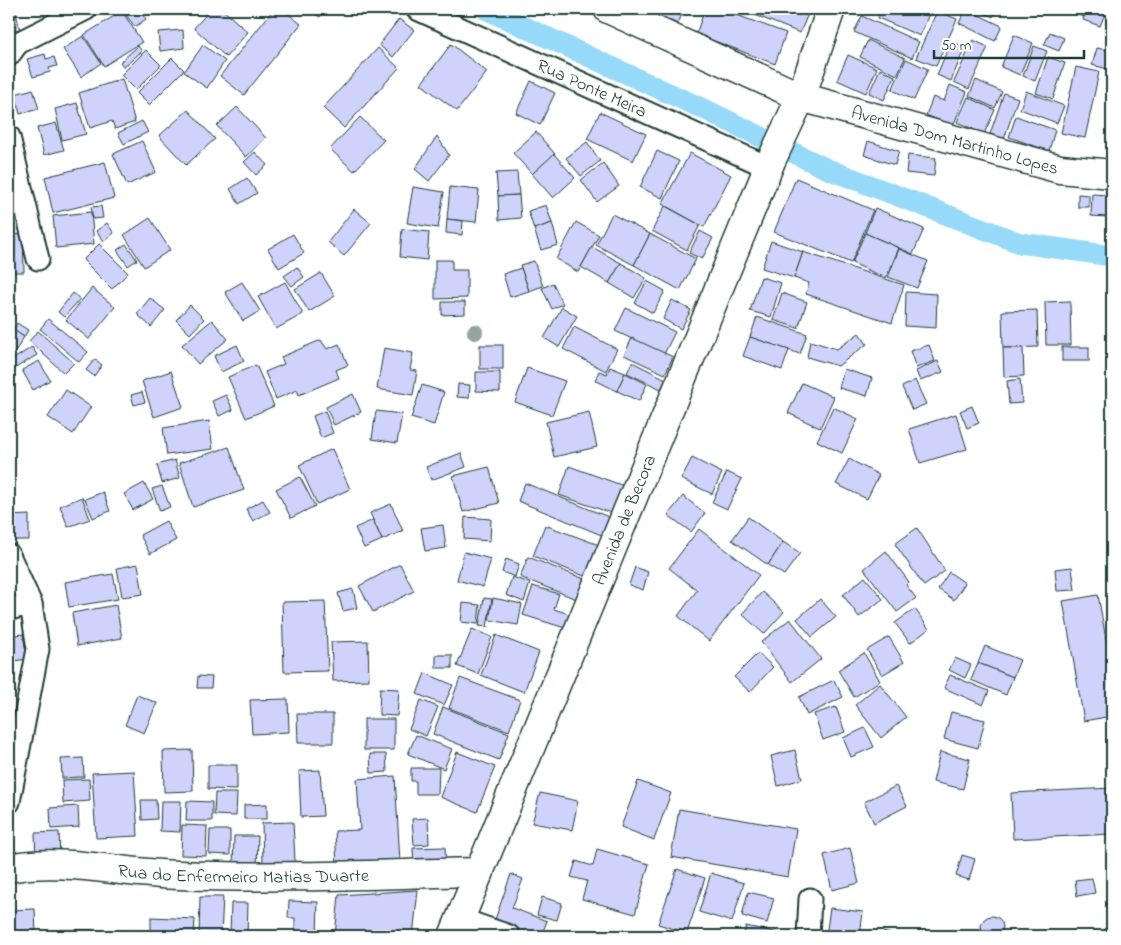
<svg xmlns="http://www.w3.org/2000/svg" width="1121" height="945" viewBox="0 0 1121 945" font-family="'Indie Flower',sans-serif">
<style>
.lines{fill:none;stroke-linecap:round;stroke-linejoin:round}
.canal{stroke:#96d9f8;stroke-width:21}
.building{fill:#cfd3fc;stroke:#1f3d34}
.street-casing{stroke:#1f3d34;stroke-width:25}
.secondary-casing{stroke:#1f3d34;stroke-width:31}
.primary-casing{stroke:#1f3d34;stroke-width:31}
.street{stroke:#fff;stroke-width:21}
.secondary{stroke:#fff;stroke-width:28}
.primary{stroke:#fff;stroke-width:28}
.tree{fill:#93a69c}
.labels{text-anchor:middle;stroke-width:4;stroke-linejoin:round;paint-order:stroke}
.street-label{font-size:18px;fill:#1f3d34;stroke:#fff}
</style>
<rect width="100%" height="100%" fill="#fff"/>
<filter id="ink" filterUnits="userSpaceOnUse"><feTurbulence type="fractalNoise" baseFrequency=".02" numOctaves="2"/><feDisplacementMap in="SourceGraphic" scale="10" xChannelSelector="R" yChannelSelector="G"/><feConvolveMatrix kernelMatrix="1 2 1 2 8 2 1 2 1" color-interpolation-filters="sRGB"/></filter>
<g filter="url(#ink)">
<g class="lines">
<polyline class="canal" points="485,9 710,112 825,168 1020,243 1112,256"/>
</g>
<g class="building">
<polygon points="135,9 138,9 146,19 135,27 126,15"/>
<polygon points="211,9 222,9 248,32 226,57 194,28"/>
<polygon points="274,9 282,9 301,24 244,95 220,76"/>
<polygon points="307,9 325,9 320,17"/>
<polygon points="651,9 684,9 678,24 650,12"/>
<polygon points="705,9 720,9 786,33 775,64 696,34"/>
<polygon points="740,9 810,9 800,33"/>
<polygon points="882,9 931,9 920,36 878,18"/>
<polygon points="966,9 1002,26 995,41 959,23"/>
<polygon points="976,9 997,9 993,17"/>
<polygon points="1064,9 1086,9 1083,17"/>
<polygon points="1087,9 1107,9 1100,26 1083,20"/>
<polygon points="1110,9 1112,9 1112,24 1106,23"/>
<polygon points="122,11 142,42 104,66 84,35"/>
<polygon points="937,11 957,19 936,66 916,58"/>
<polygon points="16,13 22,39 9,42 9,14"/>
<polygon points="862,16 919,42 912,58 854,32"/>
<polygon points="399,19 414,30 393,57 379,45"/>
<polygon points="183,30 184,48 160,51 158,32"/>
<polygon points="1050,32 1064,38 1059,51 1044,45"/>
<polygon points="1014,35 1033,43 1020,75 1001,67"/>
<polygon points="83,36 101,63 81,77 63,49"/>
<polygon points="868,40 905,58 897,75 860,57"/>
<polygon points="973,40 988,47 969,89 954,82"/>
<polygon points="951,41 965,47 951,81 937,75"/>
<polygon points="451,44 487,72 457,111 421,84"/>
<polygon points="203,45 225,61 207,88 184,72"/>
<polygon points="138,46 142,51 124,67 120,62"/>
<polygon points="1034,46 1047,51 1035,81 1023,76"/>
<polygon points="378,48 399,68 344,128 323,108"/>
<polygon points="1097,48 1112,51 1112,70 1092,65"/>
<polygon points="146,50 161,65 136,90 121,75"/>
<polygon points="45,54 46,59 54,57 57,66 49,68 50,72 33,77 27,59"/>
<polygon points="848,55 877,68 866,93 837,80"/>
<polygon points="1048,57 1065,63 1053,99 1036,93"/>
<polygon points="172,58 184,70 149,105 137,93"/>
<polygon points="906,59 928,69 914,100 892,90"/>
<polygon points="1076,67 1099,72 1085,138 1061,133"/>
<polygon points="880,69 895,76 884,100 869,93"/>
<polygon points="122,79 135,122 115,129 112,121 90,128 79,93"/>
<polygon points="1112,79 1112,124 1109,123"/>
<polygon points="976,80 1002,92 995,108 969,96"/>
<polygon points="531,81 555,93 540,125 516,113"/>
<polygon points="950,85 967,92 953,126 926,115 933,97 944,101"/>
<polygon points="33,89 39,109 20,114 15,94"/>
<polygon points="1026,91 1064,106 1057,123 1020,109"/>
<polygon points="1004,93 1018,98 1004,139 990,134"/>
<polygon points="968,97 995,110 984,134 957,122"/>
<polygon points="77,103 86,134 62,140 55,109"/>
<polygon points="237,107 266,138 246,157 217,126"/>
<polygon points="188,110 215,139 186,165 159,136"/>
<polygon points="600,112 646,134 633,161 587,139"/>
<polygon points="1016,116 1055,130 1049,151 1009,137"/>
<polygon points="360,117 384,140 354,171 330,149"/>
<polygon points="142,121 148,132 124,144 118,133"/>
<polygon points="56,123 64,150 44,155 37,128"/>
<polygon points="536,132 555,154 532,174 513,153"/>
<polygon points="437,136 449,155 429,181 415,169"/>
<polygon points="142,141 156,172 127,185 113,154"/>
<polygon points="868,141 899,151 895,165 864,155"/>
<polygon points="587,142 600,161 581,176 566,158"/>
<polygon points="657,151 679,161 662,198 640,187"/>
<polygon points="255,152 267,165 256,175 244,162"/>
<polygon points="690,153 731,175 704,227 662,204"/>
<polygon points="554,154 575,178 553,198 532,174"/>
<polygon points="908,155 936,158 934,176 906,173"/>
<polygon points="105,162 114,198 53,213 45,177"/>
<polygon points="603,163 619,186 597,202 581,180"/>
<polygon points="517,172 519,195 498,196 496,173"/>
<polygon points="247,178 257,193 239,204 230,189"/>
<polygon points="796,178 873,210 851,263 774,232"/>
<polygon points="413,187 444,192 438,228 407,223"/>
<polygon points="450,187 479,190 476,222 447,219"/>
<polygon points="1078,194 1089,195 1089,207 1078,207"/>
<polygon points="1092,194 1109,195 1108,217 1091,216"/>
<polygon points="519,195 521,218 499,220 498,196"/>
<polygon points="546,205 552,223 534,229 528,211"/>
<polygon points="101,206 103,218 93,219 91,207"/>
<polygon points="665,206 700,225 687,250 652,231"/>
<polygon points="875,208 924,229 913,254 865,233"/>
<polygon points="354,209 371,223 344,256 328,242"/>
<polygon points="91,212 94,244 56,248 53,216"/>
<polygon points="612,214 650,234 634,265 596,245"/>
<polygon points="150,218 170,250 144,267 124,235"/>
<polygon points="447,219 463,221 462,235 446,233"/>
<polygon points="576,222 599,235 578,272 556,259"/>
<polygon points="107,223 114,233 104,241 96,231"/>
<polygon points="552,223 558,245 541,250 534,229"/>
<polygon points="402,229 429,232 427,260 400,257"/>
<polygon points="700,231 713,238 702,259 689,253"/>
<polygon points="865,233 899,248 886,278 852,263"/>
<polygon points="23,234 24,272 9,272 9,235"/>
<polygon points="293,234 304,253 279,268 268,249"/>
<polygon points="650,234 696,259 680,290 634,265"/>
<polygon points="771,241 803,252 794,278 762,268"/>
<polygon points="99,244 128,273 112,289 83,260"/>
<polygon points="126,244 137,260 128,266 117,250"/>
<polygon points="592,247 621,263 609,283 581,267"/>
<polygon points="899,249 928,261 917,288 888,277"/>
<polygon points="803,252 904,285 892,323 806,294 809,283 794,278"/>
<polygon points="435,260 452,260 452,270 467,270 467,298 435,299"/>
<polygon points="534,261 543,286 529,291 520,265"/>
<polygon points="621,263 646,278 634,298 609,283"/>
<polygon points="297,267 304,277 292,286 284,276"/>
<polygon points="521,268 529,291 510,297 503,274"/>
<polygon points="321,273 335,296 309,312 295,289"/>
<polygon points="761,277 781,283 771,317 750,311"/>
<polygon points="647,281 665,291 653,313 635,303"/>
<polygon points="242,282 260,311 243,321 225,292"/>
<polygon points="285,282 303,314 276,329 258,297"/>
<polygon points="553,283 563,304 552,309 542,288"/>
<polygon points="92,288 115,307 89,339 66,320"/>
<polygon points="906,292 937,294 936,328 905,326"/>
<polygon points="73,293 80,299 64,317 58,312"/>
<polygon points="782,293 807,302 798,328 773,320"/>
<polygon points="150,298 165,310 151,327 137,314"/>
<polygon points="672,300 691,310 681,329 663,319"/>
<polygon points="1070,301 1071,345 1046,345 1045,302"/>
<polygon points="442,302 465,302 465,314 442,315"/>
<polygon points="190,305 204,319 190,334 176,320"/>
<polygon points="562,307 577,316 559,347 544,338"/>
<polygon points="626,308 675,332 664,354 615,331"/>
<polygon points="1037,310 1038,347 1003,348 1002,311"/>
<polygon points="757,317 807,334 800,354 750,337"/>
<polygon points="48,319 88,352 79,362 40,329"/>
<polygon points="212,320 228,339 198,364 182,345"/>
<polygon points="17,323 28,330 24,337 13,330"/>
<polygon points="9,327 24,337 13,355 9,352"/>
<polygon points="574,327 617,349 606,371 563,349"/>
<polygon points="38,331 74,363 64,373 29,341"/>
<polygon points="859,333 867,344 838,366 807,357 810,341 837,349"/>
<polygon points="750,337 789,350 782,370 743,356"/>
<polygon points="632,338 673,357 665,374 624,355"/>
<polygon points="321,340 327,349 339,344 348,365 336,370 339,378 299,395 297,390 276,399 265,372 284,364 281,357"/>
<polygon points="237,345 244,361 221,372 214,356"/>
<rect x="480" y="345" width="23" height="24"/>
<polygon points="929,345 935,361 916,368 910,351"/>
<polygon points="32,347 37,355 9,372 9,362"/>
<rect x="1062" y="347" width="27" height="14"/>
<polygon points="384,348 413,353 410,370 417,371 413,395 377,389"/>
<polygon points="1003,348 1023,348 1024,376 1004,377"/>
<polygon points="95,359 102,365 94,376 86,370"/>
<polygon points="39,361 50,380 33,390 22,370"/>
<polygon points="938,361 943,372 920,381 916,371"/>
<polygon points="632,362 666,379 661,389 627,373"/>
<polygon points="256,365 274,406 246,418 228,377"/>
<polygon points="610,367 625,373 617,391 595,380 599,371 607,374"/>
<polygon points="527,368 565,381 552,415 515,402"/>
<polygon points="844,369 872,378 867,396 839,388"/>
<polygon points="171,371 183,407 154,417 142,381"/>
<polygon points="476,372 500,372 500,392 476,391"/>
<polygon points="625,373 647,384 639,401 617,391"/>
<polygon points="1020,379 1022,403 1009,404 1007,381"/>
<polygon points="915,380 926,404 912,410 902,387"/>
<polygon points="802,383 834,397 820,428 788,413"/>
<polygon points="458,384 470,385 469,398 457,397"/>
<polygon points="422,385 444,392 434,425 411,418"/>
<polygon points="66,390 91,407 73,434 48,417"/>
<polygon points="142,392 145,402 134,405 131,395"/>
<polygon points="353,394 361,412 334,425 326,407"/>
<polygon points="226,395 233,410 219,416 212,401"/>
<polygon points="972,406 979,423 967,428 960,411"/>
<polygon points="833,407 858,419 842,453 817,441"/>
<polygon points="325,411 333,433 321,438 313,416"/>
<polygon points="376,411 402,414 397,443 372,439"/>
<polygon points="589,412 597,447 554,457 546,422"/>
<polygon points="956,414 967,449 920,463 909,429"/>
<polygon points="209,421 213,449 167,455 163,428"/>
<polygon points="229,447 244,490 193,507 179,463"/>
<polygon points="332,449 350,489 317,504 299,465"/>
<polygon points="461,453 466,467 431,480 426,467"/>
<polygon points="692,458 722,473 712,494 681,479"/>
<polygon points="849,459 879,475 867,499 836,484"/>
<polygon points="175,460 180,478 162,483 157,465"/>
<polygon points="569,466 624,486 614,514 559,495"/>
<polygon points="489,467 499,503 463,512 453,476"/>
<polygon points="727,472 742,479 727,509 712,502"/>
<polygon points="300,477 315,506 291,518 276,489"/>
<polygon points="144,483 153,499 133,510 124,494"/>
<polygon points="525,483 611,518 604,536 518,501"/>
<polygon points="162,486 170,507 160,511 152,489"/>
<polygon points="103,492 110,511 93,518 85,499"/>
<polygon points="683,496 705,513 691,532 668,515"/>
<polygon points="82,497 90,519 68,527 60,506"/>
<polygon points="263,500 270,512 253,521 246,509"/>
<polygon points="391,504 403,531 382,540 370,513"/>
<polygon points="29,515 29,540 9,540 9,516"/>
<polygon points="465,517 491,519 490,541 464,539"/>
<polygon points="748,517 783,542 768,565 732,540"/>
<polygon points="373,520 382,540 364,548 355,528"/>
<polygon points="166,521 176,540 150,554 140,535"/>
<polygon points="443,525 446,548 425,551 421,528"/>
<polygon points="545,525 599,545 587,577 533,556"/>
<polygon points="917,528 945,571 924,586 895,544"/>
<polygon points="699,529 759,575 709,641 678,616 697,590 669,568"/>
<polygon points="783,542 800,553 784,575 768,565"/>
<polygon points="886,551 909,582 906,585 916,598 897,612 864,569"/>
<polygon points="464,552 491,559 483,587 457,580"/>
<polygon points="528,557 587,580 579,600 520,577"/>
<polygon points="506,559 519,564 515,577 502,572"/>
<polygon points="138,564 143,594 122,597 117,568"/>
<polygon points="400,564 414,591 373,612 359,586"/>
<polygon points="635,567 648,572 643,590 629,585"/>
<polygon points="1072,567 1075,590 1057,591 1055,569"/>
<polygon points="949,572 965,583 954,600 938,589"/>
<polygon points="113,574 118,599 69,607 65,582"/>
<polygon points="512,577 530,583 524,602 506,595"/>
<polygon points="865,577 883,599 859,617 843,595"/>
<polygon points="533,586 559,594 554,609 569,614 565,628 523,615"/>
<polygon points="353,589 357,608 343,611 338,593"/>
<polygon points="762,592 784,612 764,634 742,614"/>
<polygon points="1098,595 1112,672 1112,716 1084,721 1063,601"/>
<polygon points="484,598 492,599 487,627 479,626"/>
<polygon points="493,598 522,604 518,625 489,620"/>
<polygon points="820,599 836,617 812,637 797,619"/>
<polygon points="325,601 328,671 284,672 282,602"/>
<polygon points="463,603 480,605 478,624 461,622"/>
<polygon points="116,605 122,638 77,646 72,613"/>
<polygon points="915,609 929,629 910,643 895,623"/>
<polygon points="790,619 821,659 792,682 761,642"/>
<polygon points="472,629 492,637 478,674 457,666"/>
<polygon points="23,634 27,659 9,662 9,636"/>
<polygon points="496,635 539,652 524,692 481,675"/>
<polygon points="889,637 904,662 882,675 867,650"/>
<polygon points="368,641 369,680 333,681 331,642"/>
<polygon points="985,646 1020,660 1013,677 978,663"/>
<polygon points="758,653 773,667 750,692 734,677"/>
<polygon points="864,653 880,681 854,697 838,670"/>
<rect x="436" y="655" width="16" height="13"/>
<polygon points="955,658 971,665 965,678 949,670"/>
<polygon points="978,663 1013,677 1006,695 971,680"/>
<polygon points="425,673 453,685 444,705 417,694"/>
<polygon points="950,675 989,691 983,705 944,688"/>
<polygon points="198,676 212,677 211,688 197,688"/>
<polygon points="460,678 520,700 509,731 449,708"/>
<polygon points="834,680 843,697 807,715 799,697"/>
<polygon points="880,684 906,717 881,738 855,705"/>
<polygon points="380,688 399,689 397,716 379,715"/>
<polygon points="137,695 157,703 144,733 125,725"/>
<polygon points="288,699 289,732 252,734 250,700"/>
<polygon points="421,700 438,707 426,736 409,729"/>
<polygon points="443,707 509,733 499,760 433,734"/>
<polygon points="836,707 845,732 823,740 814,714"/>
<polygon points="9,711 15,711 17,750 9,750"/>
<polygon points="951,712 985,720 978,748 944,739"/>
<polygon points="297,714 333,714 333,743 298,743"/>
<rect x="364" y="719" width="30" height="31"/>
<polygon points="865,728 874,747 851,757 843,738"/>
<polygon points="416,735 452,749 444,769 408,754"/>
<polygon points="192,750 193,791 164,792 163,751"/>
<polygon points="795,750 802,779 778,786 771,756"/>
<polygon points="457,752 495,767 477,812 440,797"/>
<polygon points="940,752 970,759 963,789 933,782"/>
<polygon points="370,754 386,754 387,772 371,773"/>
<polygon points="83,758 84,777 62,778 61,759"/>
<polygon points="208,765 237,765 237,790 208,789"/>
<polygon points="411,768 439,768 438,794 416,794 416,781 411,781"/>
<polygon points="320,770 323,816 301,817 299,771"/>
<polygon points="134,771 138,836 96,838 92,773"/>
<polygon points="395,776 400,862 337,865 335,831 360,830 357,779"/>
<polygon points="89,779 90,801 63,803 62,780"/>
<polygon points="638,781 671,793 654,840 621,827"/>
<polygon points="896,786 907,806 874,823 864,802"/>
<polygon points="1112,788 1112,834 1013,839 1011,793"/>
<polygon points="215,793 237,793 236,816 214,815"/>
<polygon points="540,793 578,801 572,830 532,823"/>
<polygon points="141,800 156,800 157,819 142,820"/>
<polygon points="161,801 181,801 180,832 160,831"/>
<polygon points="187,801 212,802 212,821 186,821"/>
<polygon points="267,804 267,819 244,819 244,805"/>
<polygon points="78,806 79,827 51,829 50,808"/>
<polygon points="679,809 796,829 788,877 671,857"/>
<polygon points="428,818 429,844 414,845 412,819"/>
<polygon points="293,822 295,862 263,864 262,823"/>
<polygon points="182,825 207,826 206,856 181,855"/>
<polygon points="210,830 230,830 230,855 209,854"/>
<polygon points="59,832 60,857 36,859 35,833"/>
<polygon points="234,836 258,836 257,868 233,867"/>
<polygon points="445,847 446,869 414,870 413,848"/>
<polygon points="850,848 859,883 832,890 824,855"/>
<polygon points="597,849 649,864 635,914 582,899 587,881 571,877 576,861 593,866"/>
<polygon points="962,855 975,859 969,880 956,876"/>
<polygon points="677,869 705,878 687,933 658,924"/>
<polygon points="711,873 744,883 732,922 699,912"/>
<polygon points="511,874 523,879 512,908 547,921 541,936 513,936 492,928"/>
<polygon points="1092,878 1095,893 1077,896 1075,880"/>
<polygon points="418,890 413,936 335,936 339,895"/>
<polygon points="748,892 774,898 767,923 742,916"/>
<polygon points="200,897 223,897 221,936 199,936"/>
<polygon points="542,897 562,903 557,920 537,915"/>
<polygon points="289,901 318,902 317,936 295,936 295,918 288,918"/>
<polygon points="231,903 248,903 247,936 230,936"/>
<polygon points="830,908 863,912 860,936 826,936"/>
<polygon points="35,909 36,936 9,936 9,910"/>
<circle cx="992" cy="927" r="11"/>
<polygon points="151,917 195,919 194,936 151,936"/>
<polygon points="746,926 793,936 743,936"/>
<polygon points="60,930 94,930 94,936 61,936"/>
<rect x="99" y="931" width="40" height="5"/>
<polygon points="883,932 899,936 882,936"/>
</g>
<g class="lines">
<defs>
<g id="street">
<path id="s1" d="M417,9L768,167"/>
<polyline points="9,55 18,43 86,9"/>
<polyline points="9,137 38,259"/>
<polyline points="9,555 31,604 38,649 9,802"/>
<polyline points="9,609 31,604"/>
<polyline points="460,919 509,936"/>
<polyline points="808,936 810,899"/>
</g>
<g id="secondary">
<path id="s2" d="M608,9L801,97L1060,169L1112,174"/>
<path id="s3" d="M9,868C64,857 123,874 179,875C279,879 379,874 480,872"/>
</g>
<g id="primary">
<path id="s4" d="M453,936L771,161L801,97L831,9"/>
</g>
</defs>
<use href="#street" class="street-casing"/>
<use href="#secondary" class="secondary-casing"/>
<use href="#primary" class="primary-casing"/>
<use href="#street" class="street"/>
<use href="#secondary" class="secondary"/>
<use href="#primary" class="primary"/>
</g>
<circle class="tree" cx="475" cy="332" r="8"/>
</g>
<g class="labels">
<g class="street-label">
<text dy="6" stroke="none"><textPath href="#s1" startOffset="192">Rua Ponte Meira</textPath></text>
<text dy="6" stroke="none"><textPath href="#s2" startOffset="372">Avenida Dom Martinho Lopes</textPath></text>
<text dy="6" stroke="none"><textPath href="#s4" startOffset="450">Avenida de Becora</textPath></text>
<text dy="6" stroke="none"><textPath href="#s3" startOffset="235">Rua do Enfermeiro Matias Duarte</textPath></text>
</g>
</g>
<rect width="1121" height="945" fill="none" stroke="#fff" stroke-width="30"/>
<rect x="15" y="15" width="1091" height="915" fill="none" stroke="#1f3d34" stroke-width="2" filter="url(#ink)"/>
<path d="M934 50v8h150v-8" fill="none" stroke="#1f3d34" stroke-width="2.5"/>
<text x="941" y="50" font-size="15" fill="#1f3d34" stroke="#ffffff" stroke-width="4" paint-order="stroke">50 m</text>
</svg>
